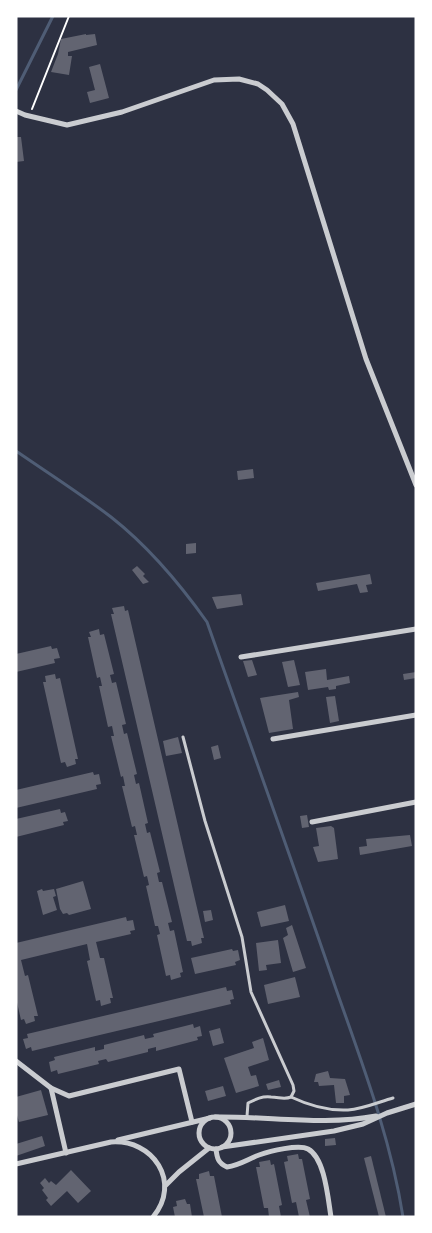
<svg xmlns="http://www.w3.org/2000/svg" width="432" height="1233" viewBox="0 0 432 1233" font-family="Barlow,sans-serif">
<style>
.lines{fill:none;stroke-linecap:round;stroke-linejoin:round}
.stream{stroke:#4f5d75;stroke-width:3}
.building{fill:#626471}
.path{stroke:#fff;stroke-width:2}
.service{stroke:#caccd0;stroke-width:3}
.minor{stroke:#caccd0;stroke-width:5}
</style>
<rect width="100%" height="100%" fill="#2d3142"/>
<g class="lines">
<g class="stream">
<polyline points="16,90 53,16"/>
<path d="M16,451C48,473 81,494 111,517C148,546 180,584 207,622C250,744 294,866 336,989C362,1063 391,1139 403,1217"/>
</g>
</g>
<g class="building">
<polygon points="86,34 86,35 95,34 97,45 68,52 68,56 72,56 69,75 51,72 58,54 61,39"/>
<polygon points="100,64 109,98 90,103 87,92 95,90 89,67"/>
<polygon points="16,137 21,137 24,161 16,162"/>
<polygon points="253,469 254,478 238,480 237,471"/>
<polygon points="196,543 196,553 186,554 186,544"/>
<polygon points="137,566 145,574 143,576 149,582 143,584 132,570"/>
<polygon points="370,574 372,584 366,585 368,592 360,593 357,584 318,591 316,583"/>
<polygon points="241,594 243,605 217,609 212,597"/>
<polygon points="124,606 125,611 128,610 204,938 201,938 202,943 192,946 191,941 187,941 111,614 114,614 112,608"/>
<polygon points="99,629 100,635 104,634 114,674 110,675 112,683 116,682 126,724 122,725 124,734 127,733 137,774 134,775 136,784 139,783 148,823 145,824 147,833 150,832 160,872 157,873 159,882 162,882 172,922 168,923 170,931 174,930 183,972 180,973 181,977 171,980 170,975 166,976 157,935 160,934 158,926 155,926 146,886 149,885 147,876 144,877 134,835 137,835 135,826 132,827 122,786 125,786 123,776 121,777 111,736 114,736 112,726 108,727 99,686 102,686 100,677 97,678 88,637 91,637 89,632"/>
<polygon points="51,646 52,649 57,648 60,658 54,659 55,663 16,672 16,654"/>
<polygon points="252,660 257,675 248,677 243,661"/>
<polygon points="294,660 300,685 288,687 282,662"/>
<polygon points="326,669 327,680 349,676 350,683 336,686 336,689 329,690 328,687 308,690 305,672"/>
<polygon points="416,672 416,678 404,680 403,674"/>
<polygon points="55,674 56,679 60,678 78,759 75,759 76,764 67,767 65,762 61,763 43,682 46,682 45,676"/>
<polygon points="298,692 299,697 289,700 293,729 269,733 260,698"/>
<polygon points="335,696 339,721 330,723 326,697"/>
<polygon points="178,737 182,753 166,756 163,741"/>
<polygon points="218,745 221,758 214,760 211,747"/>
<polygon points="93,772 94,775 99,774 101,784 96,785 97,789 16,808 16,790"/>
<polygon points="60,809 61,813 65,812 68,821 63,822 64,825 16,837 16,819"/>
<polygon points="307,815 309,827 302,828 300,816"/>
<polygon points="331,826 334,828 338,859 318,862 313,847 319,846 316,828"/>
<polygon points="410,835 412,846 360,855 359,847 367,846 366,839"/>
<polygon points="83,881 91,909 69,915 67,913 63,914 60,909 56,889"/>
<polygon points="42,889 43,891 54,889 56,896 53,897 57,910 43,915 37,891"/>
<polygon points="285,905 289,921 261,927 257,912"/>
<polygon points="211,910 213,920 205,922 203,911"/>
<polygon points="126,917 127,921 133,920 135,930 130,931 131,934 96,942 100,958 104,958 113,998 110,998 111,1003 101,1006 100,1000 96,1001 87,961 90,960 87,944 21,960 25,976 28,975 38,1016 34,1016 35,1021 26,1024 24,1019 21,1020 16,998 16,943"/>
<polygon points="292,925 306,968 293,972 283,938 288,935 286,928"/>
<polygon points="278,940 281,963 266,965 267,970 259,971 256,943"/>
<polygon points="232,949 233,951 238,950 240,960 235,962 236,965 195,974 191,958"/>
<polygon points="295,977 300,997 268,1004 264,985"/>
<polygon points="226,987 227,991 232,990 234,999 230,1000 231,1004 32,1051 31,1047 26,1049 23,1039 28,1038 27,1034"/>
<polygon points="193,1024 194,1028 200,1026 202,1036 197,1037 198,1040 156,1051 156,1047 148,1049 148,1052 108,1062 106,1059 98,1061 99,1064 58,1074 57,1070 51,1072 49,1062 55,1060 54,1057 95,1047 95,1051 104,1049 104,1045 144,1035 145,1039 154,1037 153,1034"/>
<polygon points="220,1028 224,1043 213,1046 209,1031"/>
<polygon points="263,1038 269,1060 248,1067 251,1076 256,1075 259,1086 236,1093 224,1058 254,1048 252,1042"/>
<polygon points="328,1071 330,1078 345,1079 350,1095 344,1096 344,1103 336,1103 334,1085 319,1086 318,1082 314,1082 316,1074"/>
<polygon points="279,1080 281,1087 268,1090 266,1084"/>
<polygon points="223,1086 226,1096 208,1101 205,1091"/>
<polygon points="41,1090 48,1115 19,1122 16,1112 16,1097"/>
<polygon points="42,1136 45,1146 16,1156 16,1144"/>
<polygon points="335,1138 336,1145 325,1146 325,1139"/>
<polygon points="298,1154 299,1159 302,1159 310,1199 306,1200 310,1217 299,1217 296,1202 292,1203 284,1162 288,1161 287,1156"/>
<polygon points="371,1156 386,1217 379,1217 364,1158"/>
<polygon points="270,1160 271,1165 274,1164 282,1205 279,1206 281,1217 269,1217 268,1208 264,1208 256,1167 260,1167 259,1162"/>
<polygon points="71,1170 91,1191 78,1203 67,1191 51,1206 46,1200 48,1198 42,1190 44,1188 40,1183 45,1178 49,1183 51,1181 56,1185"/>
<polygon points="209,1171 210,1176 214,1176 222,1217 204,1217 196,1179 199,1179 199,1174"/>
<polygon points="185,1199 187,1204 190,1204 192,1217 175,1217 173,1207 177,1206 176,1201"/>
</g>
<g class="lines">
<polyline class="path" points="32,109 69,16"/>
<g class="service">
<path d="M183,737L205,821L242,937L251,992L293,1085L294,1091L291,1097C284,1100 279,1097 271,1097C262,1096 256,1099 248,1103L247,1116"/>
<path d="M291,1097C308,1105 329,1111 348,1110C363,1109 379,1102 393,1098"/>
</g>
<g class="minor">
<polyline points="16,111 25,115 67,125 122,112 214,80 239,79 258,84 267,90 282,104 293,124 366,359 416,485"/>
<polyline points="241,657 416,629"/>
<polyline points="273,739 416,715"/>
<polyline points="312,822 416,802"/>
<polyline points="16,1061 51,1088 66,1153"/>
<polyline points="51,1088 69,1096 179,1069 192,1122"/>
<path d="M215,1117C269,1116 324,1126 376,1116"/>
<circle cx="215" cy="1133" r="16"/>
<polyline points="118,1140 210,1118"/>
<polyline points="222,1147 334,1131 363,1124 387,1113 416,1104"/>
<path d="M216,1149C217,1158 218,1163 227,1167C240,1165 248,1159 259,1155C270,1151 299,1144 308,1149C325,1158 328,1199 331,1217"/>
<path d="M16,1164L111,1142C153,1139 182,1182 153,1217"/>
<polyline points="166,1185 179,1172 209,1148"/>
</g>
</g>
<rect width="432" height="1233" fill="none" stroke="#ffffff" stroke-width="35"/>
</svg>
